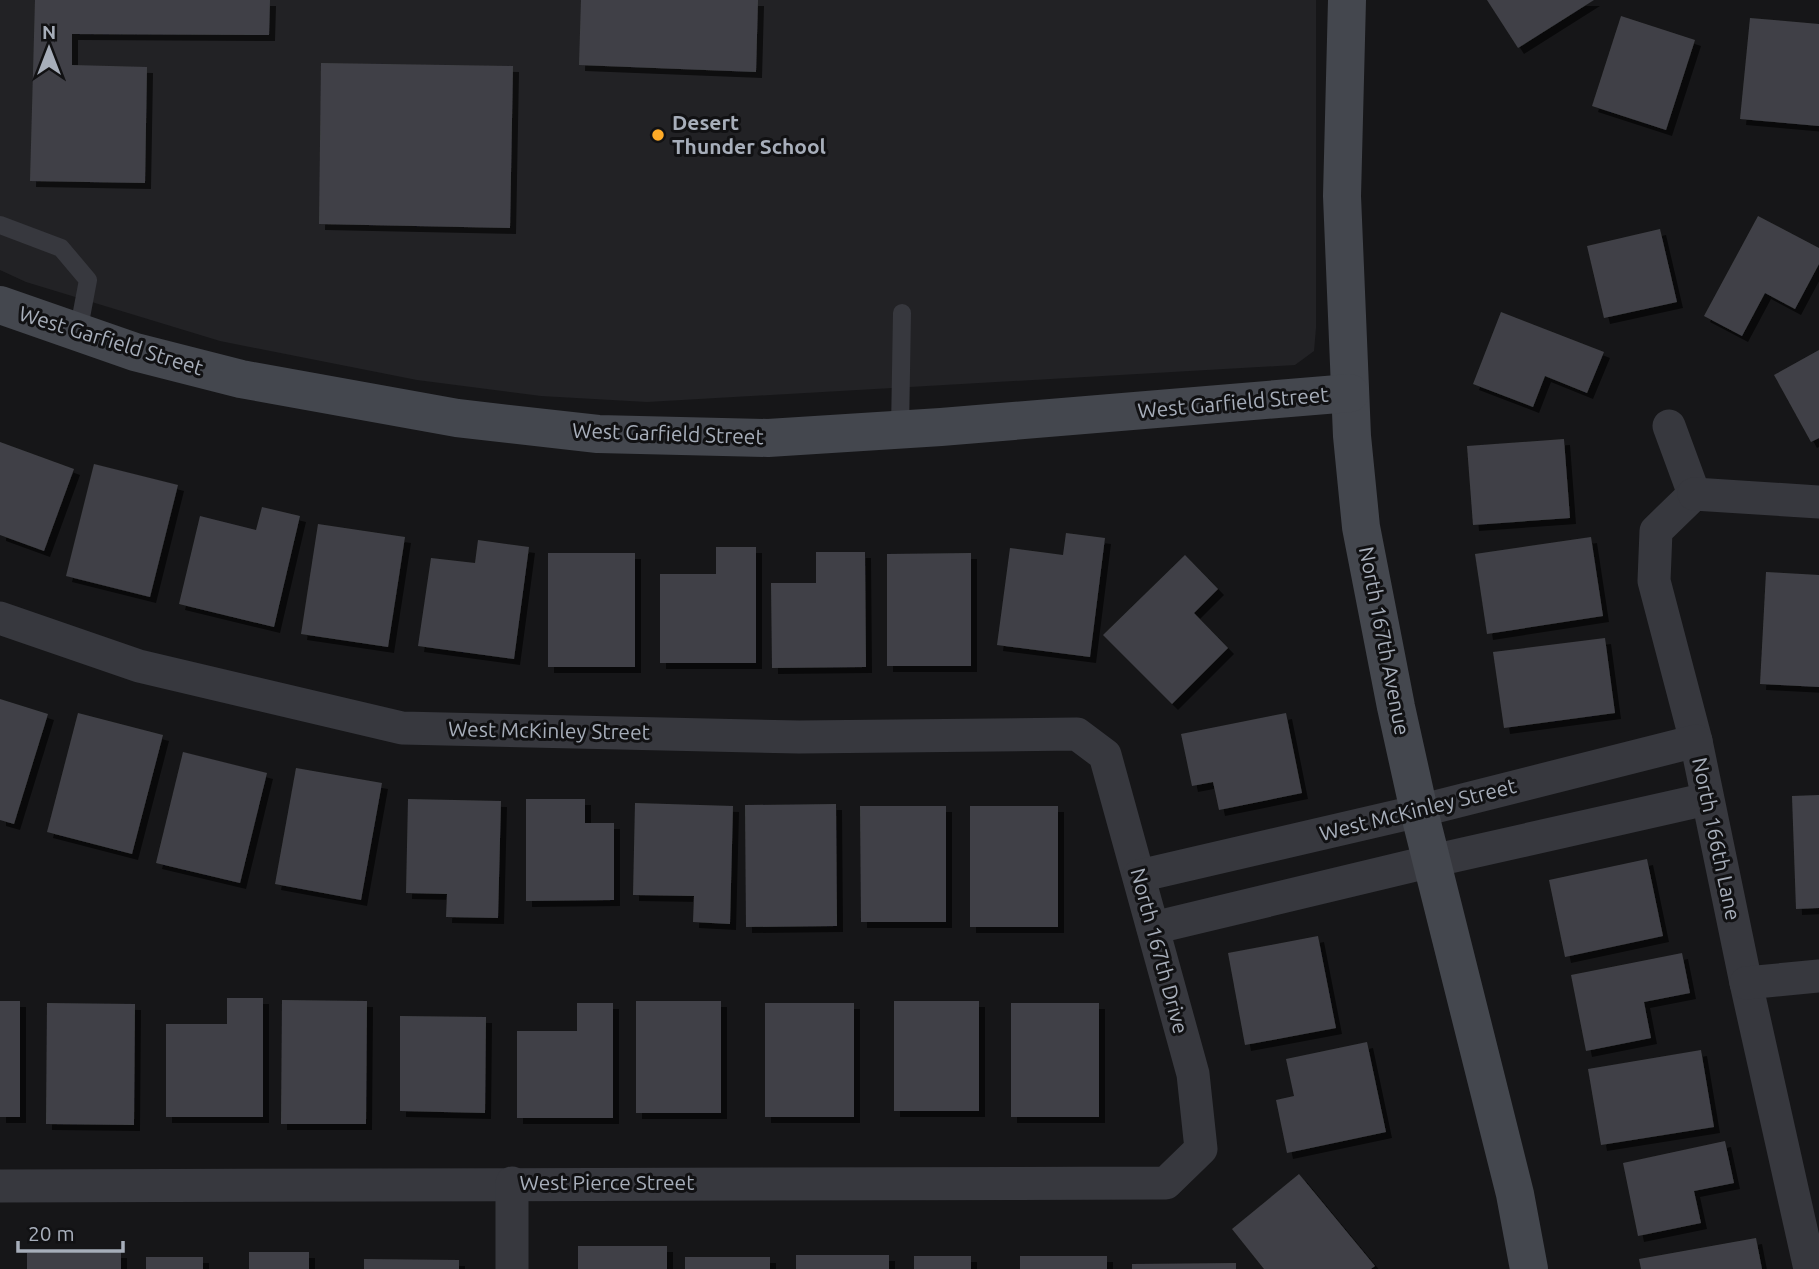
<svg xmlns="http://www.w3.org/2000/svg" width="1819" height="1269" viewBox="0 0 1819 1269" font-family="Ubuntu,sans-serif">
<style>
.built{fill:#222225}
.building{fill:#404146;filter:url(#shadow)}
.lines{fill:none;stroke-linecap:round;stroke-linejoin:round}
.lane{stroke:#37383e;stroke-width:18}
.street{stroke:#37383e;stroke-width:33}
.secondary{stroke:#44474e;stroke-width:38}
.poi-dot{fill:#ffab27;stroke:#111113;stroke-width:2.5}
.labels{text-anchor:middle;stroke-width:6;stroke-linejoin:round;paint-order:stroke}
.poi-label{font-size:21px;font-weight:bold;fill:#a7aeba;stroke:#111113;text-anchor:start}
.street-label{font-size:21px;fill:#a7aeba;stroke:#111113}
</style>
<defs>
<filter id="shadow"><feDropShadow dx="6" dy="6" stdDeviation="0" flood-color="#0009"/></filter>
</defs>
<rect width="100%" height="100%" fill="#161618"/>
<polygon class="built" points="0,0 1316,0 1316,328 1314,351 1295,365 647,402 541,396 417,380 220,341 26,282 0,270"/>
<g class="building">
<polygon points="35,0 270,0 269,35 72,34 72,65 147,67 145,183 30,181"/>
<polygon points="581,0 758,0 756,72 579,65"/>
<polygon points="1487,0 1594,0 1518,48"/>
<polygon points="1621,16 1695,40 1666,130 1592,106"/>
<polygon points="1750,18 1819,24 1819,126 1740,119"/>
<polygon points="321,63 513,66 510,228 319,224"/>
<polygon points="1758,216 1819,248 1819,264 1795,309 1765,293 1742,336 1704,316"/>
<polygon points="1660,229 1677,302 1604,318 1587,246"/>
<polygon points="1501,312 1604,352 1587,393 1545,376 1533,407 1473,384"/>
<polygon points="1819,350 1819,438 1811,442 1774,375"/>
<polygon points="1564,439 1570,518 1473,525 1467,446"/>
<polygon points="0,442 74,469 44,551 0,535"/>
<polygon points="94,464 178,485 150,597 66,576"/>
<polygon points="262,507 300,516 274,627 179,604 200,516 256,530"/>
<polygon points="318,524 405,537 388,647 301,634"/>
<polygon points="1066,533 1105,538 1090,657 997,645 1010,548 1063,555"/>
<polygon points="1591,537 1603,616 1487,634 1475,554"/>
<polygon points="478,540 529,547 514,659 418,646 431,558 475,563"/>
<polygon points="716,547 756,547 756,663 660,663 660,574 716,574"/>
<polygon points="816,552 865,552 866,667 772,668 771,583 816,583"/>
<rect x="548" y="553" width="87" height="114"/>
<polygon points="971,553 971,666 887,666 887,554"/>
<polygon points="1185,555 1218,589 1194,613 1228,648 1172,704 1103,635"/>
<polygon points="1766,572 1819,575 1819,687 1760,684"/>
<polygon points="1605,638 1615,713 1504,728 1493,652"/>
<polygon points="0,699 48,714 14,824 0,820"/>
<polygon points="78,713 163,735 132,854 47,832"/>
<polygon points="1286,713 1302,793 1219,810 1213,782 1192,786 1181,734"/>
<polygon points="183,752 267,773 240,883 156,863"/>
<polygon points="296,768 382,783 361,900 275,884"/>
<polygon points="1819,795 1819,908 1796,909 1792,796"/>
<polygon points="408,799 501,801 498,918 446,917 447,894 406,893"/>
<polygon points="526,799 585,799 585,823 614,823 614,900 526,901"/>
<polygon points="635,803 733,806 730,924 693,922 694,896 633,895"/>
<polygon points="836,804 837,926 746,927 745,805"/>
<polygon points="860,806 946,806 946,922 861,922"/>
<rect x="970" y="806" width="88" height="121"/>
<polygon points="1647,859 1663,936 1565,957 1549,880"/>
<polygon points="1318,936 1336,1028 1245,1045 1228,953"/>
<polygon points="1682,953 1690,993 1644,1002 1651,1038 1586,1051 1571,975"/>
<polygon points="227,998 263,998 263,1117 166,1117 166,1024 227,1024"/>
<polygon points="282,1000 367,1001 366,1124 281,1124"/>
<rect x="0" y="1001" width="20" height="116"/>
<rect x="636" y="1001" width="85" height="112"/>
<rect x="894" y="1001" width="85" height="110"/>
<polygon points="47,1003 135,1004 134,1125 46,1124"/>
<polygon points="577,1003 613,1003 613,1118 517,1118 517,1031 577,1031"/>
<rect x="765" y="1003" width="89" height="114"/>
<rect x="1011" y="1003" width="88" height="114"/>
<polygon points="400,1016 486,1017 485,1113 400,1111"/>
<polygon points="1367,1042 1386,1132 1287,1153 1276,1100 1294,1096 1286,1059"/>
<polygon points="1701,1050 1714,1127 1601,1145 1588,1069"/>
<polygon points="1725,1141 1734,1183 1694,1191 1701,1223 1638,1236 1623,1163"/>
<polygon points="1299,1174 1375,1266 1371,1269 1264,1269 1232,1229"/>
<polygon points="1756,1238 1762,1269 1641,1269 1639,1259"/>
<rect x="578" y="1246" width="89" height="23"/>
<polygon points="121,1252 121,1269 27,1269 27,1253"/>
<rect x="249" y="1252" width="60" height="17"/>
<rect x="796" y="1255" width="93" height="14"/>
<rect x="914" y="1256" width="57" height="13"/>
<rect x="1020" y="1256" width="87" height="13"/>
<rect x="146" y="1257" width="57" height="12"/>
<rect x="685" y="1257" width="85" height="12"/>
<polygon points="364,1259 459,1260 459,1269 364,1269"/>
<polygon points="1236,1263 1236,1269 1132,1269 1132,1264"/>
</g>
<g class="lines">
<g class="lane">
<polyline points="0,225 61,248 88,280 78,333"/>
<polyline points="900,430 902,313"/>
</g>
<g class="street">
<polyline points="1669,426 1694,494"/>
<polyline points="1694,494 1656,531 1654,581 1696,741 1746,983 1810,1269"/>
<polyline points="1694,494 1819,502"/>
<polyline points="0,618 139,666 402,728 799,737 1077,734 1105,755 1193,1074 1201,1149 1166,1183 0,1186"/>
<polyline points="1139,876 1419,811 1696,741"/>
<polyline points="1153,928 1432,861 1707,799"/>
<polyline points="1746,983 1819,976"/>
<polyline points="512,1269 512,1183"/>
</g>
<g class="secondary">
<polyline points="1347,0 1342,196 1352,436 1361,527 1396,707 1419,811 1515,1194 1529,1269"/>
<polyline points="0,305 135,352 241,379 457,418 598,434 768,438 941,427 1350,393"/>
</g>
</g>
<circle class="poi-dot" cx="658" cy="135" r="7"/>
<g class="labels">
<g class="poi-label">
<text x="672" y="130">Desert<tspan x="672" dy="24">Thunder School</tspan></text>
</g>
<g class="street-label">
<text transform="translate(111 341) rotate(17)" y="7">West Garfield Street</text>
<text transform="translate(1233 403) rotate(-5)" y="7">West Garfield Street</text>
<text transform="translate(668 434) rotate(2)" y="7">West Garfield Street</text>
<text transform="translate(1384 641) rotate(79)" y="7">North 167th Avenue</text>
<text transform="translate(549 731) rotate(1)" y="7">West McKinley Street</text>
<text transform="translate(1418 810) rotate(-14)" y="7">West McKinley Street</text>
<text transform="translate(1716 839) rotate(78)" y="7">North 166th Lane</text>
<text transform="translate(1159 951) rotate(75)" y="7">North 167th Drive</text>
<text x="607" y="1190">West Pierce Street</text>
</g>
</g>
<g transform="translate(49 49)" stroke="#111113" stroke-width="5" paint-order="stroke">
<path d="M0-5L12 26L0 18L-12 26Z" fill="#a7aeba"/>
<text y="-10" font-size="19" font-weight="bold" text-anchor="middle" fill="#a7aeba">N</text>
</g>
<path d="M18 1241v10h105v-10" fill="none" stroke="#a7aeba" stroke-width="3.5"/>
<text x="28" y="1241" font-size="21" fill="#a7aeba" stroke="#111113" stroke-width="5" paint-order="stroke">20 m</text>
</svg>
